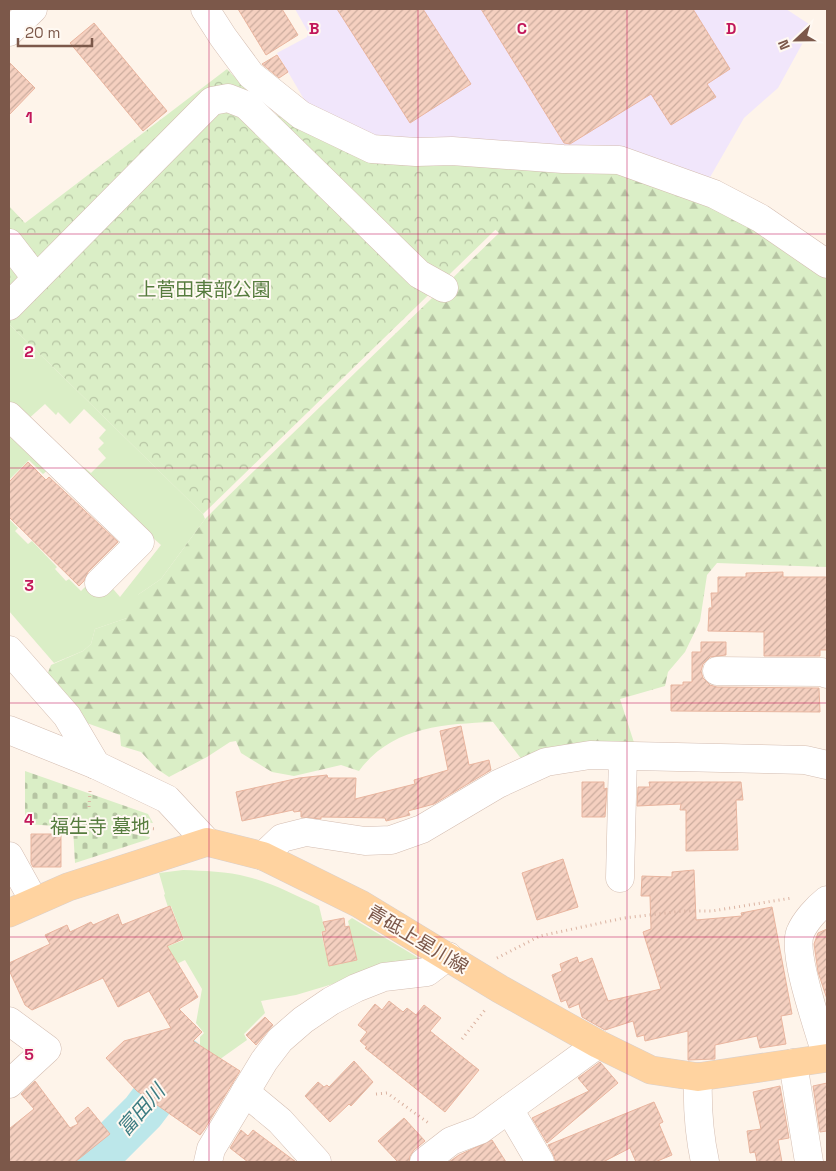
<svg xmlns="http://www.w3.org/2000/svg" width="836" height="1171" viewBox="0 0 836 1171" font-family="'Space Grotesk','Noto Sans JP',sans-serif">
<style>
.education{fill:#f1e6fb}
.grass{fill:#daeec6}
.forest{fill:url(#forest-firs)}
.cemetery{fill:url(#cemetery-stones)}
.park{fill:url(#park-crowns)}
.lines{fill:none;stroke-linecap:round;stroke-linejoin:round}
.river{stroke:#bce7ea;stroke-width:44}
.building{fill:url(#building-hatch);stroke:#e9b59f}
.minor-casing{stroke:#d4bdb1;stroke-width:29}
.major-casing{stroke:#dad0cc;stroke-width:29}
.path{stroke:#dbb3a2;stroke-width:3;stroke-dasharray:1 4;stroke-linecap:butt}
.minor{stroke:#fff;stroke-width:28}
.major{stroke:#ffd3a0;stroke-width:28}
.grid{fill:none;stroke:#c2185b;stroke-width:1;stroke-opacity:0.55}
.labels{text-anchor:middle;stroke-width:4;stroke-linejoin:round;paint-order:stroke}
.park-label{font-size:19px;fill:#567c3e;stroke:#fff9f2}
.street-label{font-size:19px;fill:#7c584a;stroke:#fff9f2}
.water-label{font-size:20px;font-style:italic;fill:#3c7c82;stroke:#fff9f2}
.grid-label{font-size:16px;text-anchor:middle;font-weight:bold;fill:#c2185b;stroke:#fff9f2;stroke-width:4;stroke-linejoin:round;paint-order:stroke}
</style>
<defs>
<pattern id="forest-firs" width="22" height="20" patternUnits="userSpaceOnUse" patternTransform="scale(1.25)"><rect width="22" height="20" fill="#daeec6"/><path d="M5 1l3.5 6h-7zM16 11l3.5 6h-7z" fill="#b6c4a3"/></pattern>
<pattern id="cemetery-stones" width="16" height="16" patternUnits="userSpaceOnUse" patternTransform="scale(1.25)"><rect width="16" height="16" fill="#daeec6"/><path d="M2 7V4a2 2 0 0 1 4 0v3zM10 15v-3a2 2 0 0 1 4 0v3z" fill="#b6c4a3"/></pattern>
<pattern id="park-crowns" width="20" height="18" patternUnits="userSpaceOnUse" patternTransform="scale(1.25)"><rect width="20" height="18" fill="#daeec6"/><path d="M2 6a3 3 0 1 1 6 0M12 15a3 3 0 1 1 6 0" fill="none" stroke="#b6c4a3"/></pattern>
<pattern id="building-hatch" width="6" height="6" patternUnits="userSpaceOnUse" patternTransform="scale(1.25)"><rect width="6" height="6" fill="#f5d0c0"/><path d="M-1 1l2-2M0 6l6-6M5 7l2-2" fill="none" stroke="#cbac9e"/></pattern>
</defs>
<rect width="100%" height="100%" fill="#fef4ea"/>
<polygon class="education" points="295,9 786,9 812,26 778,88 744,118 705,186 367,138 312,113 277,53 307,37 308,32"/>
<g class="grass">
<polygon points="9,324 203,514 205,519 161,579 139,594 127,618 95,629 91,644 83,651 54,663 9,611 9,519 18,528 15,531 28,544 32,541 57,567 55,569 66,581 69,579 81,591 93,579 108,583 120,597 161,545 80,473 85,468 91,473 106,458 98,449 104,443 99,438 106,430 84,409 70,424 58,412 56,415 45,404 26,421 9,403"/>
<polygon points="9,430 49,469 43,474 29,460 9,480"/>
<path d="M183,870C204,871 227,871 248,877C273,883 296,896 319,906L325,931L321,932L329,966L357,960L348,921L352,918L422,960L363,975L296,995L261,1001L265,1013L244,1034L247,1040L216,1062L200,1046V1037L204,1033L196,1023L202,989L185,960L164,970L155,951L184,940L171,906L168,907L164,895L165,894L159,873Z"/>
</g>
<path class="forest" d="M619,163L703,193L827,269V567L717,563L707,575L700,621L685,652L668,672L665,686L620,699L637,752L526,765L493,722C443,724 391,727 359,771L341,765L294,776L272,772L241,753L236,741L230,742L207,757L169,777L157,769L141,752L121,746L120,735L84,722L47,675L51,665L83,651L91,644L95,629L127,618L129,605L139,594L161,579L205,519L219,505L499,233L487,222L472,182Z"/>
<polygon class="cemetery" points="25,771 148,814 153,823 134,821 133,834 150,837 149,839 75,863 73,827 25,824"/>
<polygon class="park" points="227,69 249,92 274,113 303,131 562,165 203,514 9,324 9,206 25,223"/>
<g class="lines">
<polyline class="river" points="97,1158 143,1112 183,1059"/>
</g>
<g class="building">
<polygon points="238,9 282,9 298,35 266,55"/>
<polygon points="337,9 423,9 471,84 410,123"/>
<polygon points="481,9 693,9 730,69 707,84 716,97 671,125 651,94 570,144 564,143"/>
<polygon points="94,23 167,111 143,131 70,43"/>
<polygon points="277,55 288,72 279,78 262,64"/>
<polygon points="9,62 35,88 9,115"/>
<polygon points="28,462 46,480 49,477 118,542 88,572 84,581 79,586 9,517 9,482"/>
<polygon points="783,572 783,577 827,577 827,650 820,650 820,656 764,656 764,632 708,631 709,608 712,608 711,593 718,593 718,577 746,577 746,573"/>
<polygon points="701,642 726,642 726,655 710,657 703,664 701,671 703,678 710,685 717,687 819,688 820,712 671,711 671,685 683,685 683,682 692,682 692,652 701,652"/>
<polygon points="461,726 469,765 489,760 491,770 434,804 408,811 410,815 386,821 385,818 321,817 321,819 301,817 301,811 294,812 293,810 242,821 236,792 299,778 327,775 328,778 356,778 355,799 415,784 414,780 448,770 440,731"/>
<polygon points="582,782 604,782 604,789 607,788 605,817 582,817"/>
<polygon points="649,782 741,782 743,800 736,800 738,850 686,851 686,810 680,810 681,804 637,806 638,787 650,787"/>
<polygon points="31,834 61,834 61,867 33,867 31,863"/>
<polygon points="563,859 578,907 537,920 522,873"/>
<polygon points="694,870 696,920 742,916 741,913 772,907 792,1014 781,1016 786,1044 760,1048 757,1036 715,1045 715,1059 688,1060 688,1031 645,1041 644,1035 637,1037 633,1021 605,1030 582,1017 579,1004 569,1008 566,1000 561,1002 552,975 562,971 560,964 577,957 579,963 592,958 608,1001 661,989 643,932 651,929 650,896 641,896 642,876 672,877 672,872"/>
<polygon points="170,906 183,939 167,946 198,997 179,1009 202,1032 193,1041 240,1071 204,1130 200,1135 137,1091 106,1058 124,1041 171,1028 149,991 118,1007 103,978 32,1010 25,1005 9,970 9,963 50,944 45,935 67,925 70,932 91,922 93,925 118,914 122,925"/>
<polygon points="344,918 345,927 349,926 357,960 329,966 322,932 326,931 323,922"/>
<polygon points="827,929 827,999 818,972 814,944 818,933"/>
<polygon points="389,1001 403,1012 407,1008 416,1015 424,1005 441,1018 430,1031 479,1070 445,1112 365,1048 367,1047 360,1041 367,1032 358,1025 375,1004 382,1010"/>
<polygon points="265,1017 273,1025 256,1045 246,1035"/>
<polygon points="354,1061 373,1082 351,1106 349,1104 330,1122 305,1096 318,1082 324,1087 327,1085 329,1087"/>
<polygon points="600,1062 618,1083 547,1143 532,1118 589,1091 578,1078"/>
<polygon points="35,1081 70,1128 78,1124 75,1118 88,1107 110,1134 75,1162 9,1162 9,1129 34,1109 21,1094"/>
<polygon points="827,1083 827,1131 820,1132 813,1086"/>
<polygon points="780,1086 789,1138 778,1140 782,1162 757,1162 755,1152 750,1153 747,1131 761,1129 753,1092"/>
<polygon points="654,1102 663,1122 659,1124 672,1155 655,1162 636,1162 630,1148 603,1162 556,1162 553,1154 548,1145"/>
<polygon points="404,1118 425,1141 414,1150 410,1156 409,1162 398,1162 378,1141"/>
<polygon points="241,1130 248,1136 253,1130 296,1162 248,1162 230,1148"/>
<polygon points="492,1140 506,1162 449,1162 459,1155"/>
</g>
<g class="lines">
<defs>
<g id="minor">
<polyline points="205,9 223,37 251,75 301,115 372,149 416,152 452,151 563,159 619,160 714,194 760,218 827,264"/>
<polyline points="9,32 33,9"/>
<polyline points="9,243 36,278"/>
<polyline points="9,306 212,101 228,98 246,105 419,274 444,288"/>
<polyline points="9,416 140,542 99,583"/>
<polyline points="9,650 67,716 96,765"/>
<polyline points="717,671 822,672 827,674"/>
<polyline points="9,730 96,765 167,799 207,842"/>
<polyline points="9,856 34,901"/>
<polyline points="263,856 282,838 306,832 365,841 391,840 422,829 498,784 546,762 590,755 805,760 827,765"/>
<polyline points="620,878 623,756"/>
<polyline points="9,1021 47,1049 9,1084"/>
<path d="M827,1058C820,1032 792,956 800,933C805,921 817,908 827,900"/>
<polyline points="793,1063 809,1162"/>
<path d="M698,1077C697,1106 699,1134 705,1162"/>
<polyline points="245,1092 280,1121 317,1162"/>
<polyline points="509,1109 540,1162"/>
<polyline points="208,1162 211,1149 264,1061 280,1040 303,1020 331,1001 356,988 384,977 427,972 448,956"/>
<polyline points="424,1162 451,1141 480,1130 598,1044"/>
</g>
<polyline id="major" points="9,913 68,887 207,842 263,856 360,904 500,989 598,1044 651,1070 698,1077 827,1058"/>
</defs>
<use href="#minor" class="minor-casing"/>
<use href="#major" class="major-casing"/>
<g class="path">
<polyline points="89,807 90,791"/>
<polyline points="133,827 156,829"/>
<polyline points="497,958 540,936 624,918 683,911 712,911 792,898"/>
<polyline points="462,1039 485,1010"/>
<polyline points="376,1094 387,1093 430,1124"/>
</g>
<use href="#minor" class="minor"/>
<use href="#major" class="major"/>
</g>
<path class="grid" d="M209,9V1162M418,9V1162M627,9V1162M9,234H827M9,468H827M9,703H827M9,937H827"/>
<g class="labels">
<g class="park-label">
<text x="204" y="296">上菅田東部公園</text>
<text x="100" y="833">福生寺 墓地</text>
</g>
<g class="street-label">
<text transform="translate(418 939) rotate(31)" y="7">青砥上星川線</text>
</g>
<g class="water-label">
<text transform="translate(141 1110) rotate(-49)" y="7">富田川</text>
</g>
</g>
<g class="grid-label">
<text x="314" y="34">B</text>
<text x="522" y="34">C</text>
<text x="731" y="34">D</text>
<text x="29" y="123">1</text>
<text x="29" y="357">2</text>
<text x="29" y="591">3</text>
<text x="29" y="825">4</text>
<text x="29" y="1060">5</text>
</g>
<rect width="836" height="1171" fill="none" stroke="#7c584a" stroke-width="20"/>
<g transform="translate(796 40) rotate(248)" stroke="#fff9f2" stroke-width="4" paint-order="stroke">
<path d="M0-4L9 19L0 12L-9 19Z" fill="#7c584a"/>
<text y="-8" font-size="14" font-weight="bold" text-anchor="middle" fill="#7c584a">N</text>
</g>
<path d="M18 38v8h74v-8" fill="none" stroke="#7c584a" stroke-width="2.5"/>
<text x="25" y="38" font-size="15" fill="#7c584a" stroke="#fff9f2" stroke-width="4" paint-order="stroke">20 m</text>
</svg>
